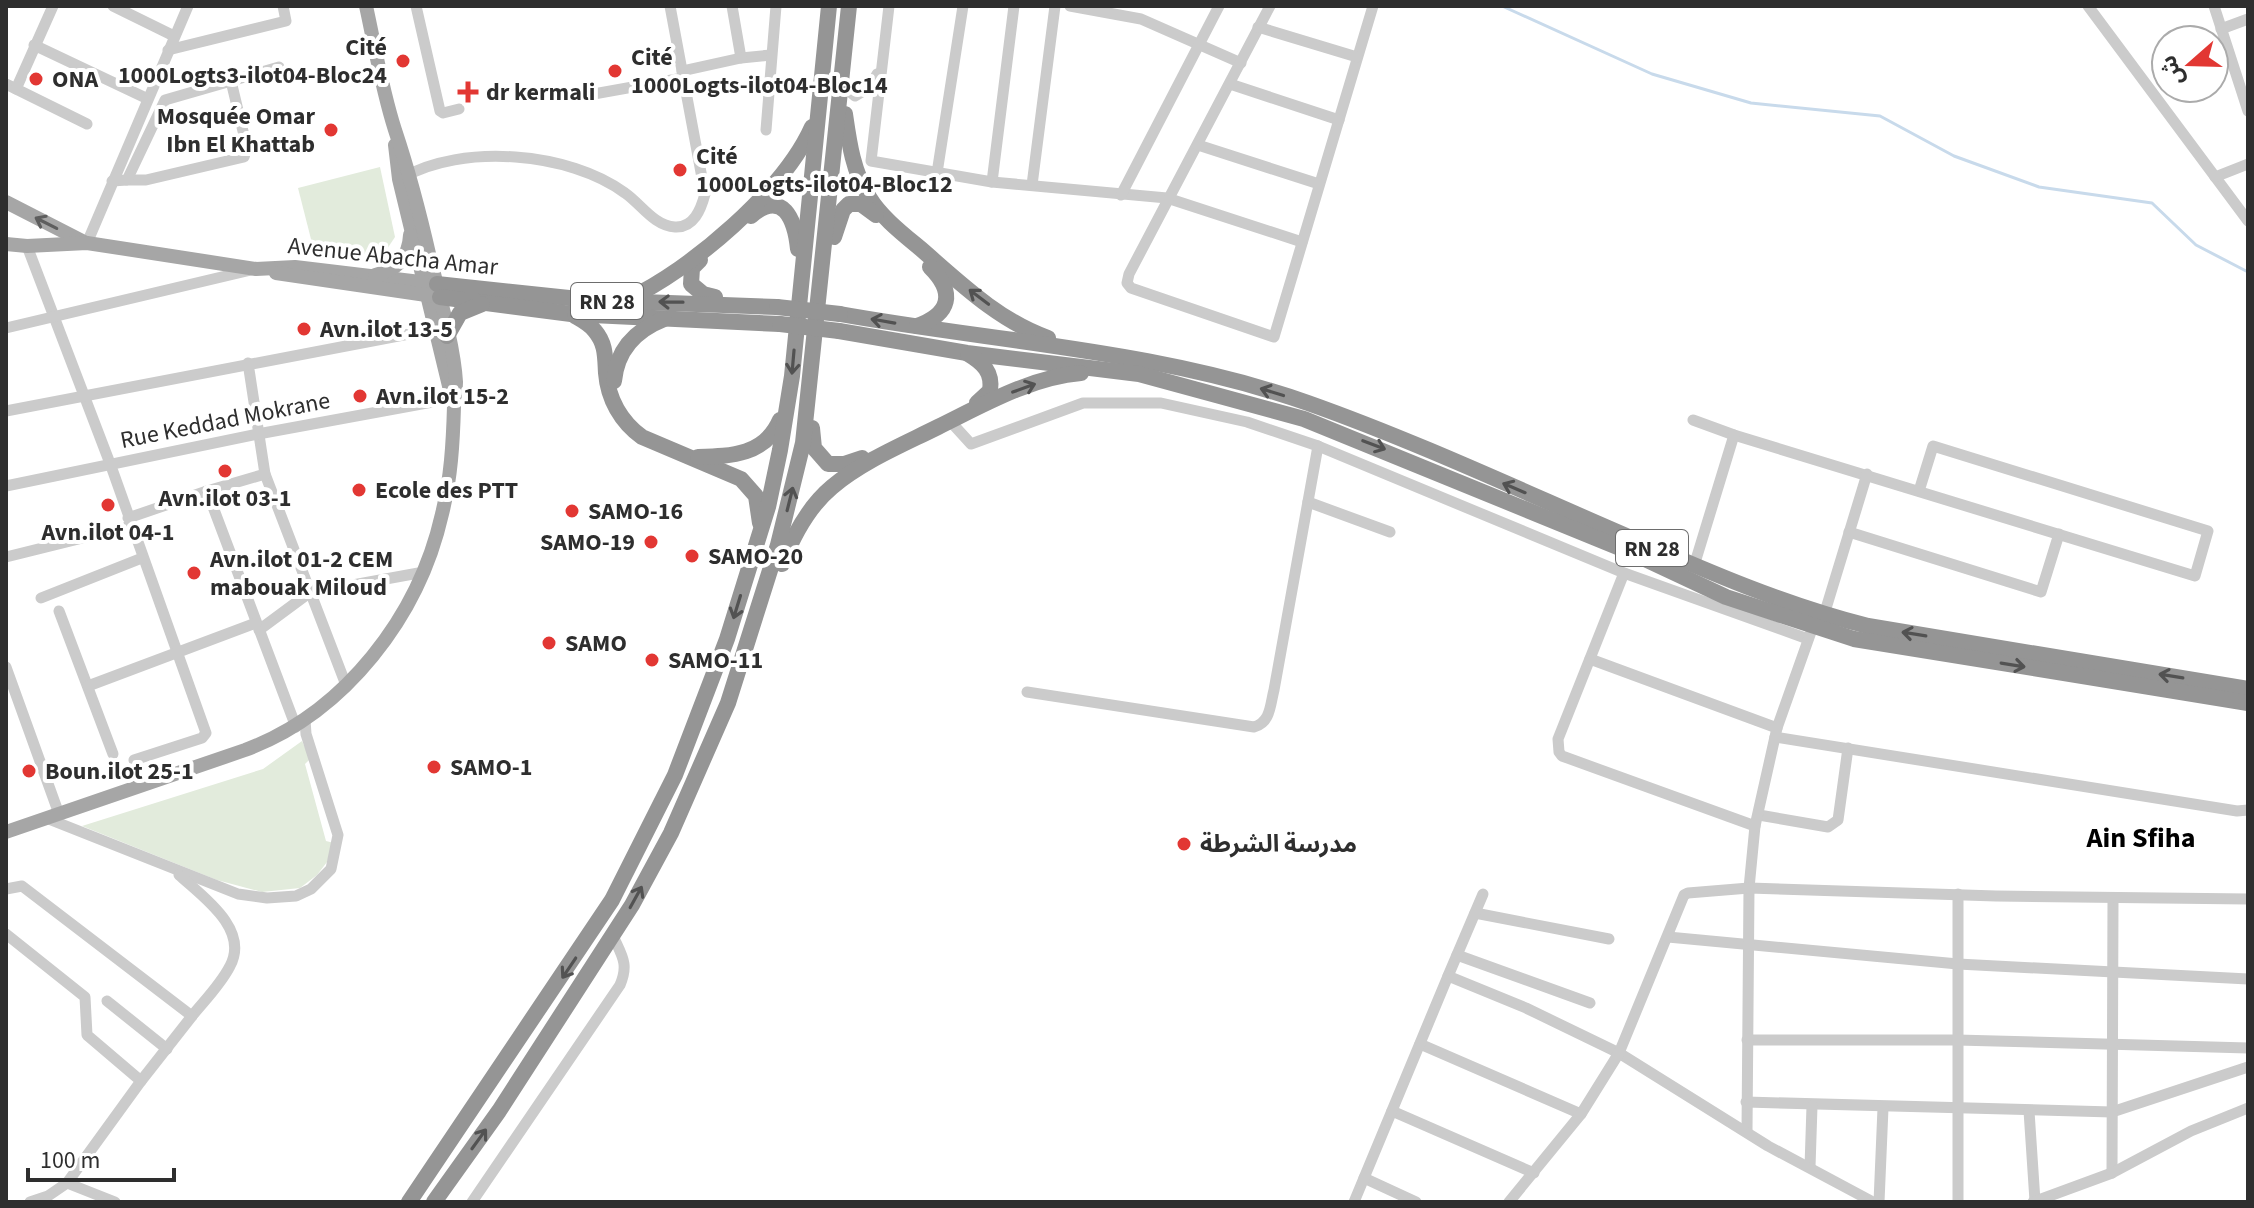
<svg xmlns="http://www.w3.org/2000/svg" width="2254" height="1208" viewBox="0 0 2254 1208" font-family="'Source Sans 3','Noto Sans Arabic',sans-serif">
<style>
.green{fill:#e2ebdc}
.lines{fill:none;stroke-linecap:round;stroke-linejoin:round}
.stream{stroke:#c8daeb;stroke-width:3}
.minor{stroke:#cbcbcb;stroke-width:11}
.major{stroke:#a6a6a6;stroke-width:14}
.highway{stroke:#959595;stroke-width:16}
.highway-bridge{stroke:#959595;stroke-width:16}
.oneway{stroke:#5e5e5e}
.oneway2{stroke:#525252}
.poi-dot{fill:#e23733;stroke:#fff;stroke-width:3}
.labels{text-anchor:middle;stroke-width:8;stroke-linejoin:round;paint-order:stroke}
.shield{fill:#fff;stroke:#6d6d6d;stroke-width:2}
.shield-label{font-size:22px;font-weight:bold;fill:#2e2e2e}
.poi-label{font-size:24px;font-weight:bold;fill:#2e2e2e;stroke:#fff;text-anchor:start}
.street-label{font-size:24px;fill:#2e2e2e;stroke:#fff}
.quarter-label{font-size:28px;font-weight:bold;fill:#000;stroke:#fff}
</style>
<rect width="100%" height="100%" fill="#fff"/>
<g class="green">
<polygon points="380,167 395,237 387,249 368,255 313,247 298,188"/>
<polygon points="302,741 310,759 305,764 326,841 334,843 327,862 317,875 300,888 262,892 217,880 82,826 263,769"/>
</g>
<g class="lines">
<polyline class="stream" points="1502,6 1652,74 1751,103 1880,116 1954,156 2039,187 2152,203 2196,245 2248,272"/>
<g class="minor">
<polyline points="113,6 174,36"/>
<polyline points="416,6 440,111 443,113 459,109"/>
<polyline points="732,6 741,58 771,55"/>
<polyline points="889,6 871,161 992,182 1167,198 1302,242"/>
<polyline points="1070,6 1141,19 1241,63"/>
<polyline points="1270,6 1129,274 1127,283 1131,288 1274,337 1373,6"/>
<polyline points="2088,6 2248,221"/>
<polyline points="2214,6 2248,111"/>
<polyline points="1258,27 1357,57"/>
<polyline points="2221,29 2248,19"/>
<polyline points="34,45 148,99"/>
<polyline points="168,50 286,21 283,6"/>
<polyline points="682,71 741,58"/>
<polyline points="6,84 87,124"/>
<polyline points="841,84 855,96 870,87 877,74"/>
<polyline points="1230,84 1339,120"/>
<polyline points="16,89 53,6"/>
<polyline points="577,97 683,78"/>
<polyline points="766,130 776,6"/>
<polyline points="1198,145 1319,184"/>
<polyline points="937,173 963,6"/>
<polyline points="2215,177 2248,164"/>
<path d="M402,178C462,143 570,152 625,193C641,204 654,226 675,227C694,228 701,209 705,194L670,6"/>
<polyline points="127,180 146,180 244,157 247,148 231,81"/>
<polyline points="112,181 127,180 165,100 279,67"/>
<polyline points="992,182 1014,6"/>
<polyline points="1032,185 1055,6"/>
<polyline points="1121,195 1219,6"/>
<polyline points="87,243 188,6"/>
<polyline points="27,246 111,466 206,733 202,738 134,760"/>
<polyline points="6,328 251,270"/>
<polyline points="248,363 265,474 346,685"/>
<polyline points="6,411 435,329"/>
<polyline points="1693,420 1734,435 2195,576 2208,531 1933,446 1919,491"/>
<polyline points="950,421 971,444 1083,403 1161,403 1247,422 1318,446 1624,573 1808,639"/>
<polyline points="6,486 258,434 454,398"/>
<polyline points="207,491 296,727"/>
<polyline points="1308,502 1390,532"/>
<polyline points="128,518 207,491 265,474"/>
<polyline points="1849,532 2041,592 2059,534"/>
<polyline points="6,557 131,526"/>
<polyline points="1694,566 1734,435"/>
<polyline points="1624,573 1558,739 1559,752 1562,756 1755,826"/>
<polyline points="41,598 142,558"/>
<polyline points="59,611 113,754"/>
<polyline points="1824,615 1867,474"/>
<polyline points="259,630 309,593 424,572"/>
<polyline points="1590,659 1777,728"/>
<polyline points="6,667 59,814"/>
<polyline points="88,686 256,623"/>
<path d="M1027,692L1254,727C1271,722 1270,705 1274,690L1318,446"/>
<polyline points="1775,737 2237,811 2248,810"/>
<polyline points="1759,815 1828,827 1838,820 1848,748"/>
<polyline points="46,818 238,894 267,898 296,896 311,889 331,869 338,835 306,734 305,720"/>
<path d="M6,889L22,886L192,1016C205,1000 221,984 230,966C250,929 202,896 179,875"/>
<polyline points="1475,913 1609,939"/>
<polyline points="6,934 85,997 87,1035 141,1081 67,1183 48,1196 30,1202"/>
<polyline points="1668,937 1958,964 2248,979"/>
<polyline points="1457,955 1590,1003"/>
<polyline points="1448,976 1483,894"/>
<polyline points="107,1001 167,1049"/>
<polyline points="1747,1040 1957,1040 2248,1048"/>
<polyline points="1420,1044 1581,1114"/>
<polyline points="141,1081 192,1016"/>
<polyline points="1746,1102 2112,1112 2248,1067"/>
<polyline points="1392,1111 1534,1173"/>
<polyline points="2029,1111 2035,1201"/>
<polyline points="1747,1131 1749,888 1755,826 1777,728 1811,632"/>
<polyline points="1810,1167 1812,1106"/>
<polyline points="2112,1173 2113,898"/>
<polyline points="1364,1178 1416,1202"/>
<polyline points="67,1183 115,1202"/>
<path d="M472,1202L620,985C629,964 622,956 613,936"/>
<polyline points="1354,1202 1448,976 1526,1008 1619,1053 1768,1146 1873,1202"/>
<polyline points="1509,1202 1581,1114 1619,1053 1684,895 1688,893 1749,888 1996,896 2248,899"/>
<polyline points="1879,1202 1883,1108"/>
<polyline points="1958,1202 1958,894"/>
<polyline points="2033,1202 2112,1173 2191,1131 2248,1108"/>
</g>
<g class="major">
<polyline points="395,145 399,179 450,390"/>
<polyline points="6,202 86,243"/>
<polyline points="6,244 27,246 87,243 256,269 295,267 437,284"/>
<polyline points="276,273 433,296"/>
<path d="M375,275C397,270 409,257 410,235"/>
<path d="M6,832L245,750C345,713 419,616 442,514C451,478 453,443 454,406C454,398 456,390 456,382C454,346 439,294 430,258C420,214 409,172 395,130C382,90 375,47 366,6"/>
</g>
<g class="highway">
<path d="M845,114C849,142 853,172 869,197C881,217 903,234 921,249C959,282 999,321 1048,338"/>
<path d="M751,216C783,188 795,220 798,249"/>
<polyline points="834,237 843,210 849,204 861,204 876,215"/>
<polyline points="700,260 692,268 691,284 703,294 715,297"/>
<polyline points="437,284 588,300 777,307"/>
<polyline points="440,297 571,314 780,324"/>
<path d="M628,299C691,270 784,190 812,127"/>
<path d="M840,314C996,342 1157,350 1308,403C1418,442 1524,492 1631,538C1709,572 1785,605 1868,626L2248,689"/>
<path d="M575,316C582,320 590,324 595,331C606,344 605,357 606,373C608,399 621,422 642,437L741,479L756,496L760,523"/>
<path d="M917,326C950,314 956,293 930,267"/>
<polyline points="839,331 967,353 1139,374 1304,419 1630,552 1726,597 1854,639 2248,703"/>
<polyline points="447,336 460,313 482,304"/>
<path d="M968,354C983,363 993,372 990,391L977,403"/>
<path d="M614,381C617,349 636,330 664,319"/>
<polyline points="812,428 814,448 828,464 844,464 862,458"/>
<path d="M698,457C732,456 765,455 780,420"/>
<path d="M782,564C793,536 808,507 832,487C863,461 902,445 938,427C983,405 1031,377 1081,373"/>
<polyline points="409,1202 612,900 675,775 727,639 768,507 780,450 792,376 829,6"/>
<polyline points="434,1202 499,1111 632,905 671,833 728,703 778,545 803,443 849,6"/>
</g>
<g class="highway-bridge">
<polyline points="777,307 840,314"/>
<polyline points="780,324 839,331"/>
</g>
</g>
<defs><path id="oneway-shaft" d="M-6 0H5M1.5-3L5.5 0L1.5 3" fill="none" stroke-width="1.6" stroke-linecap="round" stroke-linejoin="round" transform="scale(2)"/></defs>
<use class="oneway" href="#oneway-shaft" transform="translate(46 223) rotate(-153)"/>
<g class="oneway2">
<use href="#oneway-shaft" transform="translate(979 297) rotate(-143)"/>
<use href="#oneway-shaft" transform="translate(671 302) rotate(-179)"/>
<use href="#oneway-shaft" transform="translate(883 321) rotate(-170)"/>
<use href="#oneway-shaft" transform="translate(793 362) rotate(95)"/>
<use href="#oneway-shaft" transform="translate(1024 388) rotate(-20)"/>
<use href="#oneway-shaft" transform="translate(1272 392) rotate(-163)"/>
<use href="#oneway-shaft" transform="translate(1374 445) rotate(21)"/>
<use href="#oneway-shaft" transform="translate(1514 488) rotate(-157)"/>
<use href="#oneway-shaft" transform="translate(790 499) rotate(-76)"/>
<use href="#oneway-shaft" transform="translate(737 607) rotate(107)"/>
<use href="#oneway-shaft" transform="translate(1914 634) rotate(-171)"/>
<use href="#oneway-shaft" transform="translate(2013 665) rotate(9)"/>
<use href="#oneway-shaft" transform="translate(2171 676) rotate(-171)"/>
<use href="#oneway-shaft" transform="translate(636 897) rotate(-61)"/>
<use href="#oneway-shaft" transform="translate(569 968) rotate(124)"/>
<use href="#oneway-shaft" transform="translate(479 1139) rotate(-54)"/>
</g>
<g class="poi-dot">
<circle cx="403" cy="61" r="8"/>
<circle cx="615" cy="71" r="8"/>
<circle cx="36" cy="79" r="8"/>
<path d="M464 80h8v8h8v8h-8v8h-8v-8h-8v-8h8z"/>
<circle cx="331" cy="130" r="8"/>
<circle cx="680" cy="170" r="8"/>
<circle cx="304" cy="329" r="8"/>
<circle cx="360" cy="396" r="8"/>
<circle cx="225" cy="471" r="8"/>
<circle cx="359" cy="490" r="8"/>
<circle cx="108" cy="505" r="8"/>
<circle cx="572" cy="511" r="8"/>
<circle cx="651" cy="542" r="8"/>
<circle cx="692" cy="556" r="8"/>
<circle cx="194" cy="573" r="8"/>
<circle cx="549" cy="643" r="8"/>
<circle cx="652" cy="660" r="8"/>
<circle cx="434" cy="767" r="8"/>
<circle cx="29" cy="771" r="8"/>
<circle cx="1184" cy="844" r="8"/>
</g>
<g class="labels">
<g class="shield">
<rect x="571" y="283" width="72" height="36" rx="6"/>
<rect x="1616" y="530" width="72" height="36" rx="6"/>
</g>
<g class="shield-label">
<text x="607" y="309">RN 28</text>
<text x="1652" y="556">RN 28</text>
</g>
<g class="poi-label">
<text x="387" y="55" text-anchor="end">Cité<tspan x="387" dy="28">1000Logts3-ilot04-Bloc24</tspan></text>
<text x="631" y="65">Cité<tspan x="631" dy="28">1000Logts-ilot04-Bloc14</tspan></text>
<text x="52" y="87">ONA</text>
<text x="486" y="100">dr kermali</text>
<text x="315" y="124" text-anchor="end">Mosquée Omar<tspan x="315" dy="28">Ibn El Khattab</tspan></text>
<text x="696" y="164">Cité<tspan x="696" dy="28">1000Logts-ilot04-Bloc12</tspan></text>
<text x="320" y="337">Avn.ilot 13-5</text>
<text x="376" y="404">Avn.ilot 15-2</text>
<text x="375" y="498">Ecole des PTT</text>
<text x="225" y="506" text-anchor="middle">Avn.ilot 03-1</text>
<text x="588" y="519">SAMO-16</text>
<text x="108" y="540" text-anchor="middle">Avn.ilot 04-1</text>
<text x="635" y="550" text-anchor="end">SAMO-19</text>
<text x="708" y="564">SAMO-20</text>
<text x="210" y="567">Avn.ilot 01-2 CEM<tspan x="210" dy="28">mabouak Miloud</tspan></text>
<text x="565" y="651">SAMO</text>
<text x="668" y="668">SAMO-11</text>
<text x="450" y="775">SAMO-1</text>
<text x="45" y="779">Boun.ilot 25-1</text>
<text x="1200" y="852">مدرسة الشرطة</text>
</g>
<g class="street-label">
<text transform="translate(393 256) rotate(6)" y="8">Avenue Abacha Amar</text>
<text transform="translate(225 420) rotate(-11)" y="8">Rue Keddad Mokrane</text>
</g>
<g class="quarter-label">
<text x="2141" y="847">Ain Sfiha</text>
</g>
</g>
<rect width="2254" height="1208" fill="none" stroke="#2e2e2e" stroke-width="16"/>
<g transform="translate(2190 64) rotate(250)"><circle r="38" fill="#ffffff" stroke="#ababab" stroke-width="2"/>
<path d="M0-6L14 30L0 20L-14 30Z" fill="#e23733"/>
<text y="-12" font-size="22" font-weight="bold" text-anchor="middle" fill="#2e2e2e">ش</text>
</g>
<path d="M28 1168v12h146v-12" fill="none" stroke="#2e2e2e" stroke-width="4"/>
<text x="40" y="1168" font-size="24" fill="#2e2e2e" stroke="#ffffff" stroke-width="6" paint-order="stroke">100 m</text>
</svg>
